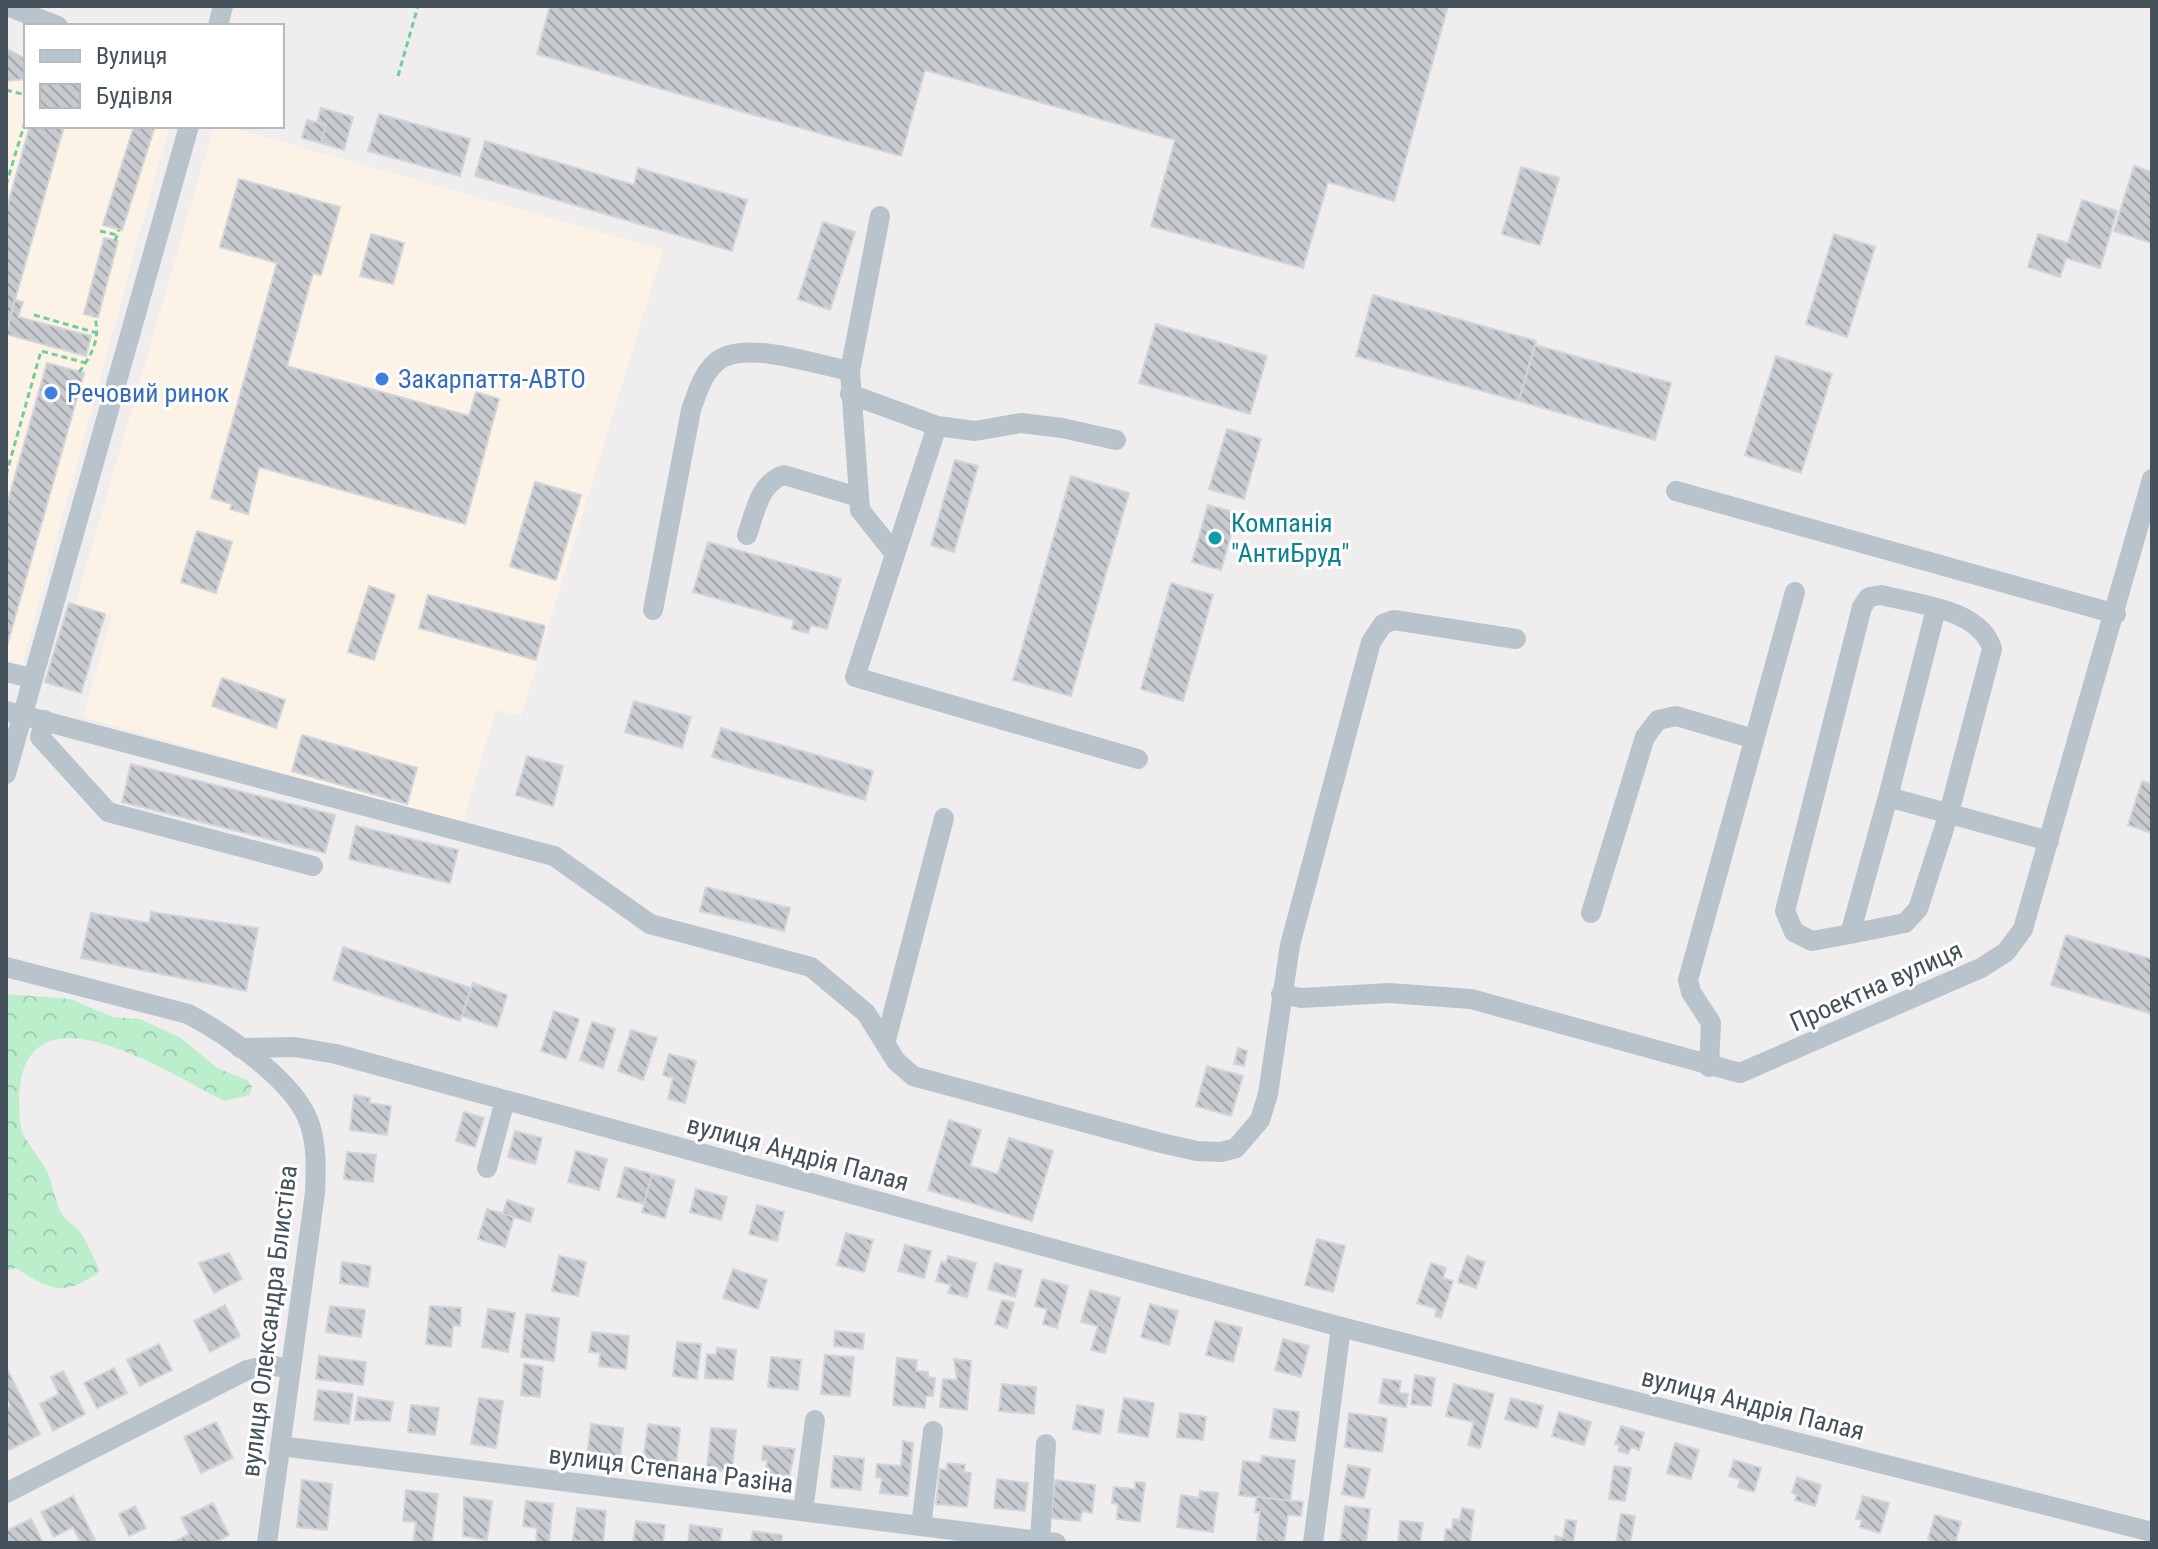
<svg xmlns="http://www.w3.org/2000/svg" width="2158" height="1549" viewBox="0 0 2158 1549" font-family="'Roboto Condensed',sans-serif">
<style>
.commercial{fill:#fcf3e6}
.forest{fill:url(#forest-crowns)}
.building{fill:url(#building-back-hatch);stroke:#d1d4d9;stroke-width:2}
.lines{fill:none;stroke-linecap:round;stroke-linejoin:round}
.path{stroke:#73cc99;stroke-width:3;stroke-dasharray:6 4;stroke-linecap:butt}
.minor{stroke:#b9c3cb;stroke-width:20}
.shop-dot{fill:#3f7fe0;stroke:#fff;stroke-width:3}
.culture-dot{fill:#0f9aa8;stroke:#fff;stroke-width:3}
.labels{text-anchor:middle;stroke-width:6;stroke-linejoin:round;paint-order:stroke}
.shop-label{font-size:26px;fill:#366cbe;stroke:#fff;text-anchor:start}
.culture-label{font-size:26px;fill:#0d838f;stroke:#fff;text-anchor:start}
.street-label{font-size:26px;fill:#46525b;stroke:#fff}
</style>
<defs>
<pattern id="forest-crowns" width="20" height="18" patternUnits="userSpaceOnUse" patternTransform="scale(2)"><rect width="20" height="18" fill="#bbeecb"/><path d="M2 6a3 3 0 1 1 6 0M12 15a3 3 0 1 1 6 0" fill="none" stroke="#a2ceb1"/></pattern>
<pattern id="building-back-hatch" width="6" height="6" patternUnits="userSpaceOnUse" patternTransform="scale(2)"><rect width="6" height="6" fill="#c7cbd0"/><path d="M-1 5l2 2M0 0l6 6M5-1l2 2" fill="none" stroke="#a3a7ac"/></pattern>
</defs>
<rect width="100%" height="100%" fill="#f0edee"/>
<g class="commercial">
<polygon points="6,47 26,54 26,126 169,126 22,665 6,660"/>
<polygon points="214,126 226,126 663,250 521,716 496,710 462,824 83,717 112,616 75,605"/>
</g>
<path class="forest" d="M6,994L70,999L113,1017L140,1019L181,1038L217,1068L247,1080L252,1087L249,1095L224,1101C161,1069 0,963 21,1130C27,1143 37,1154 44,1166C53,1180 54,1202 63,1216C67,1221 73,1224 77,1228C87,1240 93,1257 100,1271C65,1297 50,1291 16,1268L6,1271Z"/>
<g class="building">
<polygon points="550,6 1448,6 1394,201 1328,182 1303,268 1151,226 1175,140 925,70 901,156 537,54"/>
<polygon points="7,49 26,59 25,79 6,81"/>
<polygon points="321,108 353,117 344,150 321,143 326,125 317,123"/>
<polygon points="379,114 470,139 460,176 368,151"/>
<polygon points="307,120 326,125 321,143 302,138"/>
<polygon points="30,126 64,126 6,332 6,211"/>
<polygon points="134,126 155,126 122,230 103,225"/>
<polygon points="485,141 634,185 638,168 747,200 732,251 475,176"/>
<polygon points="2134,166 2152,172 2152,243 2114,231"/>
<polygon points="1521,167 1559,178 1540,245 1502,234"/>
<polygon points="239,179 340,207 321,275 313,273 287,366 469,416 476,392 499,399 465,524 259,467 248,514 230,509 232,504 211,498 277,263 220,247"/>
<polygon points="2082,200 2117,211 2100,268 2066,258 2060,277 2028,267 2038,234 2068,243"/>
<polygon points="823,222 855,232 830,310 798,299"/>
<polygon points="371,234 404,243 393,284 360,276"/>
<polygon points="1834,234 1875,247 1847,337 1806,324"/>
<polygon points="104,238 118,241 98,317 84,314"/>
<polygon points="1373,295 1536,341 1519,401 1356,356"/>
<polygon points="15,300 23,302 18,317 91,336 86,356 6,334"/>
<polygon points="1156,324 1267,356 1250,414 1139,383"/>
<polygon points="1535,345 1671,383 1655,440 1519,401"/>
<polygon points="1776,356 1832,374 1801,473 1745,455"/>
<polygon points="47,363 84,373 6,649 6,508"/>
<polygon points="1227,429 1261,439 1244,499 1209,489"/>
<polygon points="955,460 978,466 954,552 931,545"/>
<polygon points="1071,476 1129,493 1071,696 1013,680"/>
<polygon points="535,482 581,495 556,580 510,566"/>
<polygon points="1208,505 1237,513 1221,570 1192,562"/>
<polygon points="197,531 232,542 216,593 181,582"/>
<polygon points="708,542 841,579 827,629 811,625 808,633 792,629 794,620 693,592"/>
<polygon points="1171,583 1213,595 1183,701 1141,689"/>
<polygon points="369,586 395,595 374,660 348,652"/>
<polygon points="428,595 545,626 536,660 419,628"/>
<polygon points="69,603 105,614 81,693 45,682"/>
<polygon points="222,678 285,700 276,728 212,706"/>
<polygon points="634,701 691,717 682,748 625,732"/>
<polygon points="721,728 873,771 865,800 712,757"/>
<polygon points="302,735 417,768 407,804 292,771"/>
<polygon points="527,756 563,766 553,806 516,795"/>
<polygon points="131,764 335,815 325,853 122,802"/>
<polygon points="2142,781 2152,784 2152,833 2128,825"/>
<polygon points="356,826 458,850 450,883 349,859"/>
<polygon points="706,887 790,908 784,931 700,911"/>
<polygon points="151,912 258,928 246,991 81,958 91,913 149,923"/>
<polygon points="2066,935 2152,959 2152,1014 2051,985"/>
<polygon points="343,947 471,988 460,1021 333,980"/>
<polygon points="473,983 507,995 497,1027 462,1016"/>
<polygon points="554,1011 579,1019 566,1059 541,1051"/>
<polygon points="592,1022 615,1029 603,1068 580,1060"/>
<polygon points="631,1030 657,1038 643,1080 618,1071"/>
<polygon points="1238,1048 1247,1051 1244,1066 1234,1064"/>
<polygon points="669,1054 696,1061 685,1103 668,1099 673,1078 663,1075"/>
<polygon points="1207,1066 1243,1076 1231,1116 1196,1106"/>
<polygon points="354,1095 370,1098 369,1103 391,1106 387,1135 350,1130"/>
<polygon points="464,1112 484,1118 475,1147 456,1141"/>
<polygon points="949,1120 981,1130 970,1166 998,1174 1009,1138 1053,1151 1032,1221 928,1190"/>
<polygon points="515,1131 542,1138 535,1164 508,1157"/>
<polygon points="576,1151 607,1159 599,1190 568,1182"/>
<polygon points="347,1152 376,1155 373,1182 344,1179"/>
<polygon points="625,1167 652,1174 644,1204 617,1197"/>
<polygon points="652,1174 675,1180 665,1218 642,1212"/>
<polygon points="696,1189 727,1197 721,1220 690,1212"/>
<polygon points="507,1200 534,1209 530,1222 503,1214"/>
<polygon points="757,1205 784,1212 777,1241 749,1234"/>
<polygon points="487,1209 514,1217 505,1247 478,1239"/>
<polygon points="846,1233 873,1240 864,1272 837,1265"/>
<polygon points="1317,1239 1345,1246 1333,1292 1305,1285"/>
<polygon points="905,1245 931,1251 924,1278 898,1271"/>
<polygon points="229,1253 242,1279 214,1293 199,1263"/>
<polygon points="559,1256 586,1262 578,1296 552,1291"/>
<polygon points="948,1256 976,1263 967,1297 948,1293 951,1285 936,1281 941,1262 946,1263"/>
<polygon points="1467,1256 1485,1262 1476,1288 1458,1282"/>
<polygon points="342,1262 371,1266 368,1287 340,1283"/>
<polygon points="995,1263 1022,1270 1015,1297 988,1289"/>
<polygon points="1431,1263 1446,1268 1443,1278 1453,1281 1441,1318 1435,1316 1437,1309 1417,1303"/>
<polygon points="733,1269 767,1280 758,1309 723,1298"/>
<polygon points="1042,1279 1068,1286 1057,1328 1043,1324 1047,1309 1035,1306"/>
<polygon points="1090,1290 1120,1298 1105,1353 1091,1350 1098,1326 1081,1322"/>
<polygon points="1002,1300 1014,1303 1007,1328 995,1324"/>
<polygon points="1150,1304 1178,1311 1169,1345 1141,1337"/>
<polygon points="225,1305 240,1336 210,1352 194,1321"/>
<polygon points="330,1306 365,1310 361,1337 326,1332"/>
<polygon points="430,1306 461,1308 460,1326 453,1325 451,1347 426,1344"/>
<polygon points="488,1309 515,1313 508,1352 482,1347"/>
<polygon points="526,1314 559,1318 554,1361 521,1357"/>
<polygon points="1215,1321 1242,1328 1233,1362 1206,1355"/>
<polygon points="835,1331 864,1334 863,1349 834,1346"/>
<polygon points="592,1332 629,1336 626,1369 599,1366 600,1353 589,1352"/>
<polygon points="1283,1339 1309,1346 1301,1377 1275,1370"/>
<polygon points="677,1342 701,1344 697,1379 673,1376"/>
<polygon points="159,1344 172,1370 140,1386 127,1360"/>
<polygon points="717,1348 736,1350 733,1380 705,1378 707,1354 716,1355"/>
<polygon points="825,1355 854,1357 850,1396 821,1394"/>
<polygon points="319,1356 366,1362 363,1385 316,1379"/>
<polygon points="771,1357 801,1360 798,1390 768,1387"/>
<polygon points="897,1358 917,1360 916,1371 928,1372 928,1377 935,1378 933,1396 926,1396 925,1408 893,1405"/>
<polygon points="954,1359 971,1361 967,1410 940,1407 943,1379 957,1380"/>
<polygon points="524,1364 543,1367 540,1397 521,1395"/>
<polygon points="114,1368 127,1393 97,1408 84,1383"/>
<polygon points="7,1369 40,1434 9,1450 6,1443 6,1409 11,1406 6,1398"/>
<polygon points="63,1371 85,1414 53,1431 40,1404 59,1394 51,1377"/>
<polygon points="1415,1375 1435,1378 1431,1406 1411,1404"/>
<polygon points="1383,1379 1401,1381 1399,1393 1408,1394 1406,1407 1379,1403"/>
<polygon points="1002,1384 1036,1387 1034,1414 999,1411"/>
<polygon points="1454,1384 1494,1394 1480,1448 1468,1445 1474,1422 1446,1416"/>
<polygon points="318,1390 353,1394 349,1424 314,1420"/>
<polygon points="358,1397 393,1402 390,1421 355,1420"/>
<polygon points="479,1398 503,1401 496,1448 471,1444"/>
<polygon points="1124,1398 1154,1403 1148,1437 1118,1432"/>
<polygon points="1511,1398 1543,1406 1537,1428 1505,1419"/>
<polygon points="411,1405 439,1408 435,1435 408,1432"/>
<polygon points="1077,1405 1104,1410 1100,1434 1073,1429"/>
<polygon points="1274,1409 1299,1412 1295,1441 1270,1438"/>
<polygon points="1559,1412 1591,1422 1584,1445 1552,1436"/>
<polygon points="1180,1413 1206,1417 1203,1440 1177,1437"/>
<polygon points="1349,1413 1387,1418 1382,1452 1345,1447"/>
<polygon points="216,1422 233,1458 201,1473 184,1437"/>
<polygon points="591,1424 623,1428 620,1460 587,1456"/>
<polygon points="648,1424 680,1428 676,1465 643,1461"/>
<polygon points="1621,1426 1644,1433 1639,1450 1631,1447 1628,1454 1618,1451 1620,1445 1615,1444"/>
<polygon points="711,1428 736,1430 732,1472 707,1469"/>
<polygon points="903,1441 913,1443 908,1496 880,1493 882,1478 876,1477 877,1464 901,1466"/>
<polygon points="1675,1443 1699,1450 1691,1479 1667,1473"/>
<polygon points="763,1446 795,1449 788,1483 765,1481 767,1460 762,1460"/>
<polygon points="834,1456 864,1459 861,1490 831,1487"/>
<polygon points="1262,1456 1295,1460 1290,1501 1239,1495 1243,1461 1261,1463"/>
<polygon points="1734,1460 1761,1468 1754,1492 1738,1487 1740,1479 1729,1476"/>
<polygon points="947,1463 965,1465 964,1472 971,1473 967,1507 936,1504 940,1469 947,1470"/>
<polygon points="1348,1465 1370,1469 1364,1498 1342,1494"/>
<polygon points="1614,1466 1631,1468 1625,1501 1609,1499"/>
<polygon points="1797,1477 1821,1485 1815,1506 1795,1500 1797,1495 1792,1493"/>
<polygon points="997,1479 1028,1483 1025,1511 994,1508"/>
<polygon points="302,1480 332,1484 327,1530 297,1527"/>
<polygon points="1055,1480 1095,1485 1092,1513 1082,1511 1080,1521 1051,1518"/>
<polygon points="1135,1482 1145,1483 1140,1522 1117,1519 1118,1504 1112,1503 1114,1487 1135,1489"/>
<polygon points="406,1490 438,1494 432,1543 413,1543 416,1522 403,1521"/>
<polygon points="1200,1491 1218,1493 1213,1532 1177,1527 1181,1495 1199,1498"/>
<polygon points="73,1496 95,1540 88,1543 81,1543 73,1527 54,1537 41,1512"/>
<polygon points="1863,1496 1889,1503 1880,1533 1860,1527 1862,1520 1856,1519"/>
<polygon points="464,1497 492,1501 487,1540 463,1536"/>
<polygon points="1257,1497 1303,1502 1301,1516 1288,1515 1284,1543 1257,1541 1260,1512 1255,1512"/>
<polygon points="526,1501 553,1504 549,1543 536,1543 537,1528 523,1526"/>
<polygon points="213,1503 229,1535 214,1543 172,1543 189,1534 181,1518"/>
<polygon points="135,1506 146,1528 129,1536 119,1514"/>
<polygon points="1345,1506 1370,1509 1366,1543 1340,1543"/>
<polygon points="577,1508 606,1511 603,1543 573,1540"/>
<polygon points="1462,1508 1474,1510 1470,1543 1444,1543 1446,1529 1452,1530 1453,1519 1460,1520"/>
<polygon points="1621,1514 1635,1516 1630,1543 1616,1543"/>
<polygon points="1935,1515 1961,1522 1955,1543 1934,1543 1928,1539"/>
<polygon points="31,1519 43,1543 6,1543 6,1531"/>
<polygon points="1566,1520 1576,1521 1573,1543 1555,1543 1555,1536 1563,1538"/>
<polygon points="636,1521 665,1525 663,1543 633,1543"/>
<polygon points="1400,1521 1423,1523 1420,1543 1398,1543"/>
<polygon points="690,1525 722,1529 720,1543 688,1543"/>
<polygon points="753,1531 782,1535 781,1543 751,1543"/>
</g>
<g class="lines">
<g class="path">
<polyline points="398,76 418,6"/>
<polyline points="6,90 26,95"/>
<polyline points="6,185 26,119"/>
<polyline points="100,231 117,235"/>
<polyline points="115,241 119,230"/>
<polyline points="34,315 97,333"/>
<path d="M79,372C91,357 102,336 94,316"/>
<polyline points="6,475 41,351 86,363"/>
</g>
<g class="minor">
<polyline points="7,6 58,26"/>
<polyline points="218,26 223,6"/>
<polyline points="880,216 850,371 860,510 895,554"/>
<polyline points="850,394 937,426 975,431 1021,423 1062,428 1116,440"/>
<polyline points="937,426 855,677 1138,759"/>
<polyline points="1676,491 2116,614"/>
<path d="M747,535C755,513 759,483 784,475L858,497"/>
<polyline points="1936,609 1888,797 2049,841"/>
<path d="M653,610L691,410C697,393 704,368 722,358C751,342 818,365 850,371"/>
<polyline points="6,672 31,678"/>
<polyline points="6,711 554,856 650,924 811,967 866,1013 896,1061 913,1076 1161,1143 1197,1151 1221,1152 1236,1148 1260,1120 1268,1094 1290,945 1371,642 1383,624 1394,620 1516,639"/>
<polyline points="44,720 40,737 108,812 313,866"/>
<polyline points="6,774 189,126"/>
<polyline points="1591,913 1645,737 1658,720 1676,716 1754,739"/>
<path d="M1850,934L1905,923L1918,909L1949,813L1992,649C1981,609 1916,604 1881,595L1869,597L1862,607L1785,911L1794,932L1812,941L1850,934L1888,797"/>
<path d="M6,967L188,1014C225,1033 298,1083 310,1125C317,1147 316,1170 315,1193L267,1543"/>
<polyline points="1281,994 1301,998 1389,993 1471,999 1740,1073 1981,968 2006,952 2023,929 2152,479"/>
<polyline points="886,1040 944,818"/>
<polyline points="240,1048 295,1047 336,1054 1341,1327 2152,1532"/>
<polyline points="1709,1067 1711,1023 1691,992 1688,980 1795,592"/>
<polyline points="487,1168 505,1100"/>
<polyline points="280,1446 1056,1543"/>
<polyline points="6,1493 247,1370 269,1365 290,1369"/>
<polyline points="803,1511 815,1420"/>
<polyline points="921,1526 933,1431"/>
<polyline points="1040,1541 1046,1444"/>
<polyline points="1313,1543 1341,1327"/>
</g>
</g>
<g class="shop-dot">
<circle cx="382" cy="379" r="8"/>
<circle cx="51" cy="393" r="8"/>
</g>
<circle class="culture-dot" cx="1215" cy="538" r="8"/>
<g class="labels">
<g class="shop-label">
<text x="398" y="388">Закарпаття-АВТО</text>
<text x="67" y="402">Речовий ринок</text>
</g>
<g class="culture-label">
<text x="1231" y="532">Компанія<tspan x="1231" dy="30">"АнтиБруд"</tspan></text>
</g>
<g class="street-label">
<text transform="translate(1876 986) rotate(-24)" y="9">Проектна вулиця</text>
<text transform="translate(798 1153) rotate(15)" y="9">вулиця Андрія Палая</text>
<text transform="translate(269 1321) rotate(-83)" y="9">вулиця Олександра Блистіва</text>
<text transform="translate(1753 1404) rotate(14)" y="9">вулиця Андрія Палая</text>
<text transform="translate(671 1469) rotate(7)" y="9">вулиця Степана Разіна</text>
</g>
</g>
<rect width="2158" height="1549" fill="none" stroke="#46525b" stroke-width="16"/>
<rect x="24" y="24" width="260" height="104" fill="#ffffff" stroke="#b5babd" stroke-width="2"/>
<rect x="40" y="50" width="40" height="12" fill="#b9c3cb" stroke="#b5babd" stroke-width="2"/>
<text x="96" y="64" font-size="24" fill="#46525b">Вулиця</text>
<rect x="40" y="84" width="40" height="24" fill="url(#building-back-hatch)" stroke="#b5babd" stroke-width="2"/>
<text x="96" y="104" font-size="24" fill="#46525b">Будівля</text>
</svg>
